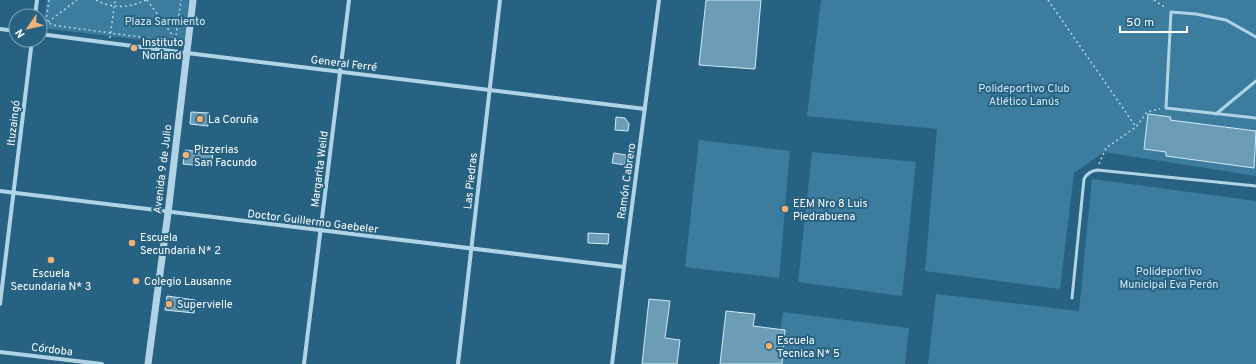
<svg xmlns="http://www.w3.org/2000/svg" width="1256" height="364" viewBox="0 0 1256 364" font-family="Overpass,sans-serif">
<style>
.green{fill:#3c7d9f}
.building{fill:#6c9db7;stroke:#d3eaf5}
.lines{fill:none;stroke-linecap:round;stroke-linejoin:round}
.path{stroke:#b0d4e6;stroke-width:1.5;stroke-dasharray:2 3;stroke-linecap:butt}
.service{stroke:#b0d4e6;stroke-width:3}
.minor{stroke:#b0d4e6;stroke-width:4}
.tertiary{stroke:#b0d4e6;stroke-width:7}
.poi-dot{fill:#eeb276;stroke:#276282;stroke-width:1.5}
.labels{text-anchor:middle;stroke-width:4;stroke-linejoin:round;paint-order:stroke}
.park-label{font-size:11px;fill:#d3eaf5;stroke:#276282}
.poi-label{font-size:11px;fill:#fff;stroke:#276282;text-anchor:start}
.street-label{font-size:11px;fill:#fff;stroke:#276282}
</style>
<rect width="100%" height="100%" fill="#276282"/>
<g class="green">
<polygon points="47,0 189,0 184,45 43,28"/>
<polygon points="821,0 1256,0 1256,176 1104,152 1074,173 1060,289 925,271 937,129 807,116"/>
<polygon points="699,140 790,151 779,278 685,267"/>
<polygon points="812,152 916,162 902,296 798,282"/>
<polygon points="1092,179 1256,201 1256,364 928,364 936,294 1079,311"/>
<polygon points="783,312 909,328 905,364 776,364"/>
</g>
<g class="building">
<polygon points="706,0 761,0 755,69 699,65"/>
<polygon points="191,112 209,113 208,126 190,124"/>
<polygon points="1148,114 1171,117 1170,120 1256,131 1254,168 1166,156 1166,152 1144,149"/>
<polygon points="616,117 625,118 629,124 628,131 615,130"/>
<polygon points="185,150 213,153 211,167 183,164"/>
<polygon points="614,153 626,155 625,165 612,163"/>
<polygon points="588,233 609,234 608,244 588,243"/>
<polygon points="167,296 195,300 194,313 165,310"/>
<polygon points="649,299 670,301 665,338 680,340 677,364 642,364"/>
<polygon points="726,311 755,314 753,326 785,330 782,364 720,364"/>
</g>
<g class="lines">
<g class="path">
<polyline points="49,0 46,20 52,25 169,41 176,35 181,0"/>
<path d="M96,0C112,9 130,8 146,0"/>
<polyline points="147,0 179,44"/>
<polyline points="1048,0 1136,127"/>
<polyline points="1154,0 1166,8"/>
<polyline points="40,28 77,0"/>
<polyline points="110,38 115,0"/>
<polyline points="1099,164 1106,148 1136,127 1147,112 1160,109"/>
</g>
<g class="service">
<polyline points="1256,37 1226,20 1196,14 1171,12 1166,108 1256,118"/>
<polyline points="1216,114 1256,81"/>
<path d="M1072,298L1084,179C1087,173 1091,171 1097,170L1256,186"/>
</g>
<g class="minor">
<polyline points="35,16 37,0"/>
<polyline points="0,29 16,31"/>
<polyline points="40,34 187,53 645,109"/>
<polyline points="0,191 624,267"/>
<polyline points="0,304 32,40"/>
<polyline points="0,352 102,364"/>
<polyline points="304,364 349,0"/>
<polyline points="458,364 500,0"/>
<polyline points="612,364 624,267 659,0"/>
</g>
<polyline class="tertiary" points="148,364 168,213 193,0"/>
</g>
<g class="poi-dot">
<circle cx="134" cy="48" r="4"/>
<circle cx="200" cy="119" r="4"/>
<circle cx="186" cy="155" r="4"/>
<circle cx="785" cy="209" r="4"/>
<circle cx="132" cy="243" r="4"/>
<circle cx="51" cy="260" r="4"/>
<circle cx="136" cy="281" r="4"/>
<circle cx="169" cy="304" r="4"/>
<circle cx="769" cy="346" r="4"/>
</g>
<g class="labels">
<g class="park-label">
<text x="165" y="25">Plaza Sarmiento</text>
<text x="1024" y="92">Polideportivo Club<tspan x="1024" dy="13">Atlético Lanús</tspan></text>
<text x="1169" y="275">Polideportivo<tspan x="1169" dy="13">Municipal Eva Perón</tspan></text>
</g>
<g class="poi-label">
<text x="142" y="46">Instituto<tspan x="142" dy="13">Norland</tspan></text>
<text x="208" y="123">La Coruña</text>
<text x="194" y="153">Pizzerias<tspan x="194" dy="13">San Facundo</tspan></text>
<text x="793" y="207">EEM Nro 8 Luis<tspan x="793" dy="13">Piedrabuena</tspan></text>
<text x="140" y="241">Escuela<tspan x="140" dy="13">Secundaria N* 2</tspan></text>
<text x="51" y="277" text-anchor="middle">Escuela<tspan x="51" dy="13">Secundaria N* 3</tspan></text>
<text x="144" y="285">Colegio Lausanne</text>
<text x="177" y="308">Supervielle</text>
<text x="777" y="344">Escuela<tspan x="777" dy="13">Tecnica N* 5</tspan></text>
</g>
<g class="street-label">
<text transform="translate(344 63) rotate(7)" y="4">General Ferré</text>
<text transform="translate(13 123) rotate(-83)" y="4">Ituzaingó</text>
<text transform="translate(162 169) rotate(-83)" y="4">Avenida 9 de Julio</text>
<text transform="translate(319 169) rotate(-83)" y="4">Margarita Weild</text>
<text transform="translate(470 181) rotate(-84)" y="4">Las Piedras</text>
<text transform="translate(626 181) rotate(-82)" y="4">Ramón Cabrero</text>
<text transform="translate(313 221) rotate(7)" y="4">Doctor Guillermo Gaebeler</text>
<text transform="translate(52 349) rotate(7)" y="4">Córdoba</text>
</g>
</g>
<g transform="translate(28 28) rotate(236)"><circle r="19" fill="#276282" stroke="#7da1b4"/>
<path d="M0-3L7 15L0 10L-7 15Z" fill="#eeb276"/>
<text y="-6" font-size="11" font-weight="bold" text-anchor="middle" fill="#ffffff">N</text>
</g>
<path d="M1120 26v6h67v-6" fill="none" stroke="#ffffff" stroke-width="2"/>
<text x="1126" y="26" font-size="12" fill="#ffffff" stroke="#276282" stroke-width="3" paint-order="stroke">50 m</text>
</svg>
